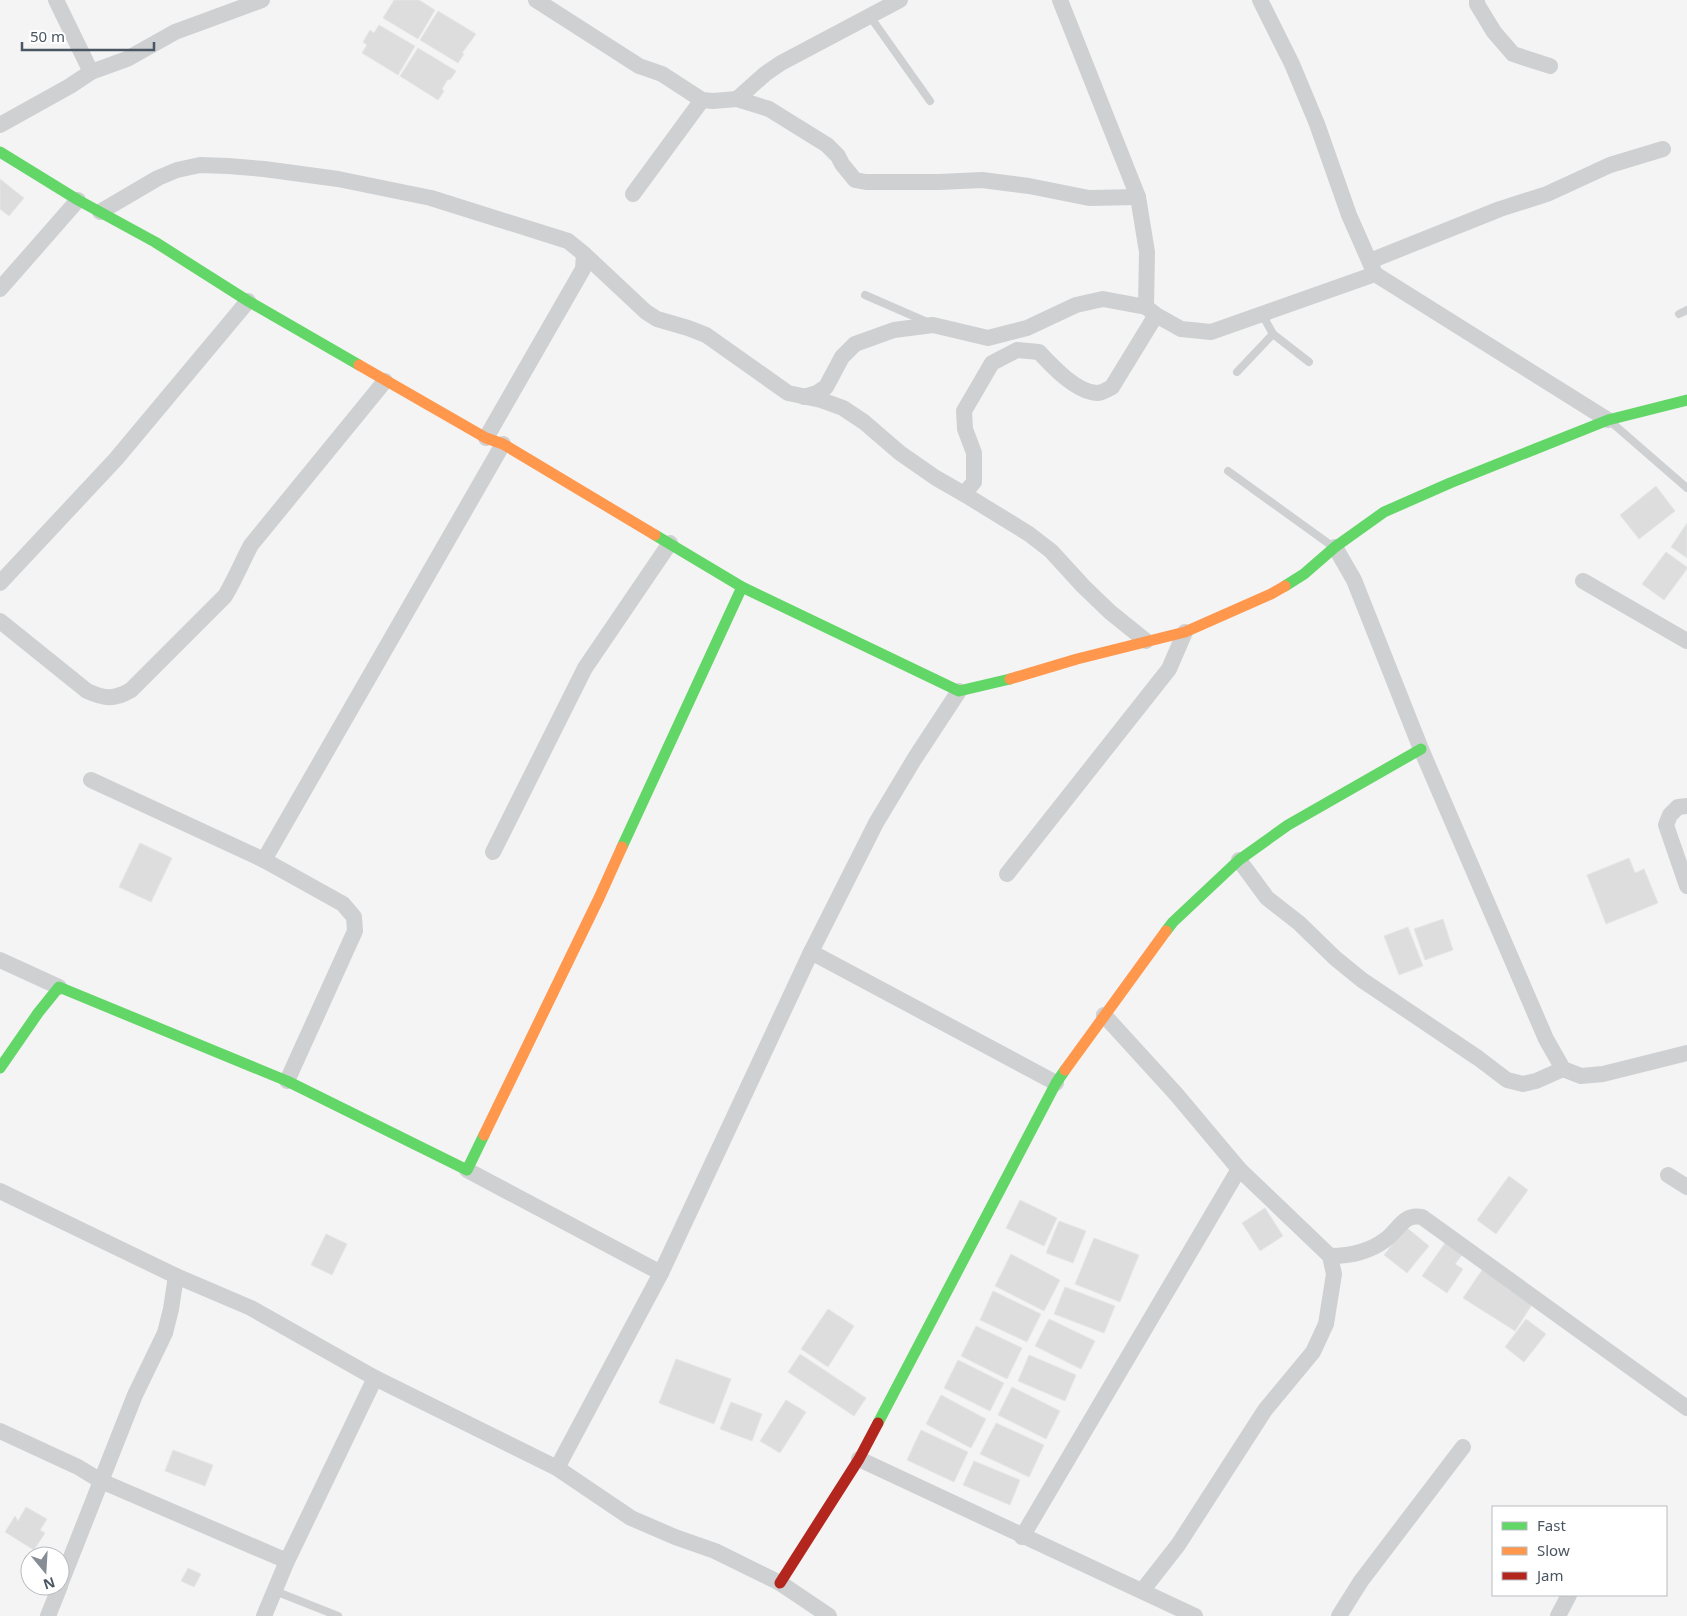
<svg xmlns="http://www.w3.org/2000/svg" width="1687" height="1616" viewBox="0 0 1687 1616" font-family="'Noto Sans',sans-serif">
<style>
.building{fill:#ddddde;stroke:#e5e6e7}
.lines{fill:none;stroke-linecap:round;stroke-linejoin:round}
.lane{stroke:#ced0d2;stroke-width:8}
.street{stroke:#ced0d2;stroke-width:16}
.fast{stroke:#63d668;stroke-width:11}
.slow{stroke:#ff974d;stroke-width:11}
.jam{stroke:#b3261e;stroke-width:11}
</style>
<rect width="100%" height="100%" fill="#f4f4f4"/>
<g class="building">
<polygon points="394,0 419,0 435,10 418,39 383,18"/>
<polygon points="438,11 476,34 462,53 464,54 458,63 420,40"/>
<polygon points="379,25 415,46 398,75 362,53 367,45 363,42 370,30 374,33"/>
<polygon points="418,48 456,71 450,80 448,79 442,89 444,91 438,100 400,76"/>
<polygon points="0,179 24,198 9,216 0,209"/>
<polygon points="1656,486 1675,511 1639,539 1620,515"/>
<polygon points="1687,523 1687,558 1671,547"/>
<polygon points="1666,552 1687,567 1687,569 1664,600 1642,584"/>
<polygon points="140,843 172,858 151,902 119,887"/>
<polygon points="1629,858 1635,873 1644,869 1658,903 1606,924 1587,875"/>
<polygon points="1443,919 1453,950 1425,960 1414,929"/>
<polygon points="1408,927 1423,966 1399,975 1384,936"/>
<polygon points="1509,1176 1528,1190 1496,1234 1477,1220"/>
<polygon points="1020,1200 1057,1218 1044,1246 1006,1228"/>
<polygon points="1265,1208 1283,1236 1260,1251 1242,1223"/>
<polygon points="1059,1221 1086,1231 1073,1263 1046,1253"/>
<polygon points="1406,1227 1429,1246 1407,1273 1384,1255"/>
<polygon points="326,1234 347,1244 332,1275 311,1265"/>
<polygon points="1094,1238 1139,1255 1120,1302 1075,1284"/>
<polygon points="1445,1243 1462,1255 1455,1264 1463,1269 1447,1293 1422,1276"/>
<polygon points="1011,1254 1060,1280 1044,1311 995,1286"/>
<polygon points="1482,1270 1533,1303 1515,1331 1463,1298"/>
<polygon points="1065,1287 1115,1306 1104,1333 1054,1314"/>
<polygon points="993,1291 1041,1314 1027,1342 980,1320"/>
<polygon points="828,1309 854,1326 828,1367 801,1349"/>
<polygon points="1049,1319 1095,1341 1081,1369 1035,1346"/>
<polygon points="1526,1319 1546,1334 1524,1362 1505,1347"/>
<polygon points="976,1326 1022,1348 1007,1379 961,1356"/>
<polygon points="800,1354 866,1398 854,1416 788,1372"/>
<polygon points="1029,1355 1076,1375 1065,1401 1018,1381"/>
<polygon points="676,1359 731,1379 714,1424 659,1403"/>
<polygon points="958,1360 1004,1383 990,1411 944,1388"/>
<polygon points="1012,1387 1060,1411 1046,1439 998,1415"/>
<polygon points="941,1395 986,1419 971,1448 926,1424"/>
<polygon points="786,1400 806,1412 780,1453 760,1441"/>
<polygon points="731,1402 762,1414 752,1441 720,1429"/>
<polygon points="996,1423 1044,1445 1029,1477 980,1454"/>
<polygon points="921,1430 968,1452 954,1482 907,1460"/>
<polygon points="173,1450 213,1465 205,1486 165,1471"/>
<polygon points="974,1461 1020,1480 1010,1505 963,1485"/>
<polygon points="26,1507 47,1519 40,1530 45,1533 34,1550 5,1532 15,1516 18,1521"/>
<polygon points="188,1568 201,1574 194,1587 181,1581"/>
</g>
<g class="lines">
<g class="lane">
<polyline points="869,15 930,101"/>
<polyline points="865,295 927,322"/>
<polyline points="1262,314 1273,334 1309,362"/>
<polyline points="1679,314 1687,310"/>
<polyline points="1237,372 1273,334"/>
<polyline points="1611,422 1687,488"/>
<polyline points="1228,471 1332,546"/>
<polyline points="275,1591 338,1616"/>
</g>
<g class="street">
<polyline points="56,0 91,72"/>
<polyline points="536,0 639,66 662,74 702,100 713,101 737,99 769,109 827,145 838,156 842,164 855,180 866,182 939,182 982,180 1029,186 1089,198 1138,197"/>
<polyline points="1060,0 1138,197 1147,252 1146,307"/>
<polyline points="1477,0 1477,4 1494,32 1513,54 1550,66"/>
<polyline points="737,99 765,74 781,63 900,0"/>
<polyline points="0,125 70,86 91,72 127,59 175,32 262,0"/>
<polyline points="633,194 702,100"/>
<polyline points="100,212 158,178 177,170 200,165 228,166 264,169 338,179 431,198 568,241 584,254 583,269 486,438"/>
<polyline points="584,254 646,312 657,319 688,328 706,335 788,393 821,400 843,408 864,422 900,453 936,478 964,494"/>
<polyline points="1370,261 1500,209 1547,194 1610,165 1663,149"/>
<polyline points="1375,274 1608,420"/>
<polyline points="0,289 78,200"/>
<polyline points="804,397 817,393 826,387 842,357 855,344 894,330 933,325 988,338 1027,328 1076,305 1103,299 1146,307 1156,315 1181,329 1211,332 1375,274 1349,215 1317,124 1292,64 1260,0"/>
<polyline points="1335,547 1354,580 1421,749 1546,1039 1563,1069 1581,1076 1603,1074 1687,1053"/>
<polyline points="1583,581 1687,641"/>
<polyline points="0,583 116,459 248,301"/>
<path d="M0,621L87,691C105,699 114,700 131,690L225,596C235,579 242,562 251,545L385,381"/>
<path d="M1146,641L1110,612L1083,586L1051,551L1029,534L964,494L974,482V453L965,429L964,411L992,363L1017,350L1039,352C1053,367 1076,392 1097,393C1102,393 1108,389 1112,387L1156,315"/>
<polyline points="91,780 264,860 343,904 354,917 355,931 287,1081"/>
<polyline points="1687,806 1678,807 1670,815 1666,825 1687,886"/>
<polyline points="493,852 585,668 670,543"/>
<polyline points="264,860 503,444"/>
<polyline points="1239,860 1267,898 1299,923 1335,958 1362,980 1478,1058 1507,1080 1523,1084 1536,1081 1563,1069"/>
<polyline points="1007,874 1169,669 1185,632"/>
<polyline points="811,952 1056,1083"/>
<polyline points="0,960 59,987"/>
<polyline points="1104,1015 1176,1094 1239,1169 1330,1256 1334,1274 1326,1324 1313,1352 1265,1410 1178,1545 1142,1591"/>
<polyline points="467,1170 661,1273"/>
<polyline points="1668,1175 1687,1187"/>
<polyline points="0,1191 176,1276 251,1308 375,1378 557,1468 631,1518 675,1537 715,1551 780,1583 829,1616"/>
<path d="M1330,1256C1349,1256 1369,1252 1385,1240C1399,1230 1403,1213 1422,1217L1687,1408"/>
<polyline points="0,1431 78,1467 101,1481 287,1561 264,1616"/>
<polyline points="859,1459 1195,1616"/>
<polyline points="557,1468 661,1273 811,952 876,823 915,758 959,691"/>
<polyline points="1022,1537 1239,1169"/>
<polyline points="287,1561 375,1378"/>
<polyline points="60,1585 135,1395 165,1333 171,1309 176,1276"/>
<polyline points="48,1616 60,1586"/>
<polyline points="1339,1616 1361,1581 1463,1447"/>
<polyline points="1558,1616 1569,1595"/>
</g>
<g class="fast">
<polyline points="0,152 78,200 155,242 248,301 359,365"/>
<polyline points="655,535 742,587 959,691 1010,679"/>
<polyline points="1285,586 1304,574 1335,547 1384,512 1450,483 1608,420 1687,400"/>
<polyline points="622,847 742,587"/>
<polyline points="1166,931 1173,922 1239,860 1288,825 1421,749"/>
<polyline points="0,1068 38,1013 59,987 287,1081 467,1170 484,1135"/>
<polyline points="878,1423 1056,1083 1065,1070"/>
</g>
<g class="slow">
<polyline points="359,365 486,438 503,444 655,535"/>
<polyline points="1010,679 1077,659 1185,632 1271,594 1285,586"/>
<polyline points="1065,1070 1166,931"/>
<polyline points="484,1135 599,898 622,847"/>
</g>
<polyline class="jam" points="780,1583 859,1459 878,1423"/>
</g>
<rect x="1492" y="1506" width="175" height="90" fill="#ffffff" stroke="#b7bbc0"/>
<rect x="1502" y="1522" width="25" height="8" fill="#63d668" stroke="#b7bbc0"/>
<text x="1537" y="1531" font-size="15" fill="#4a5661">Fast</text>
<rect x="1502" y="1547" width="25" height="8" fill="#ff974d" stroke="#b7bbc0"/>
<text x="1537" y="1556" font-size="15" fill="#4a5661">Slow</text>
<rect x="1502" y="1572" width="25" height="8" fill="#b3261e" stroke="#b7bbc0"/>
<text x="1537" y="1581" font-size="15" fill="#4a5661">Jam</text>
<g transform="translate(45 1571) rotate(162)"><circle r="24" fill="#ffffff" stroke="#b7bbc0"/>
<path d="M0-4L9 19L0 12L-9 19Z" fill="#868d94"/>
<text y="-8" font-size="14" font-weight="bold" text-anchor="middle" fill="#4a5661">N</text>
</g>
<path d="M22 42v8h132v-8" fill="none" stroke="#4a5661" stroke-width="2.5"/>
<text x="30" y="42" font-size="15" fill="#4a5661" stroke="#ffffff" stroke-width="4" paint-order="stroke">50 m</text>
</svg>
